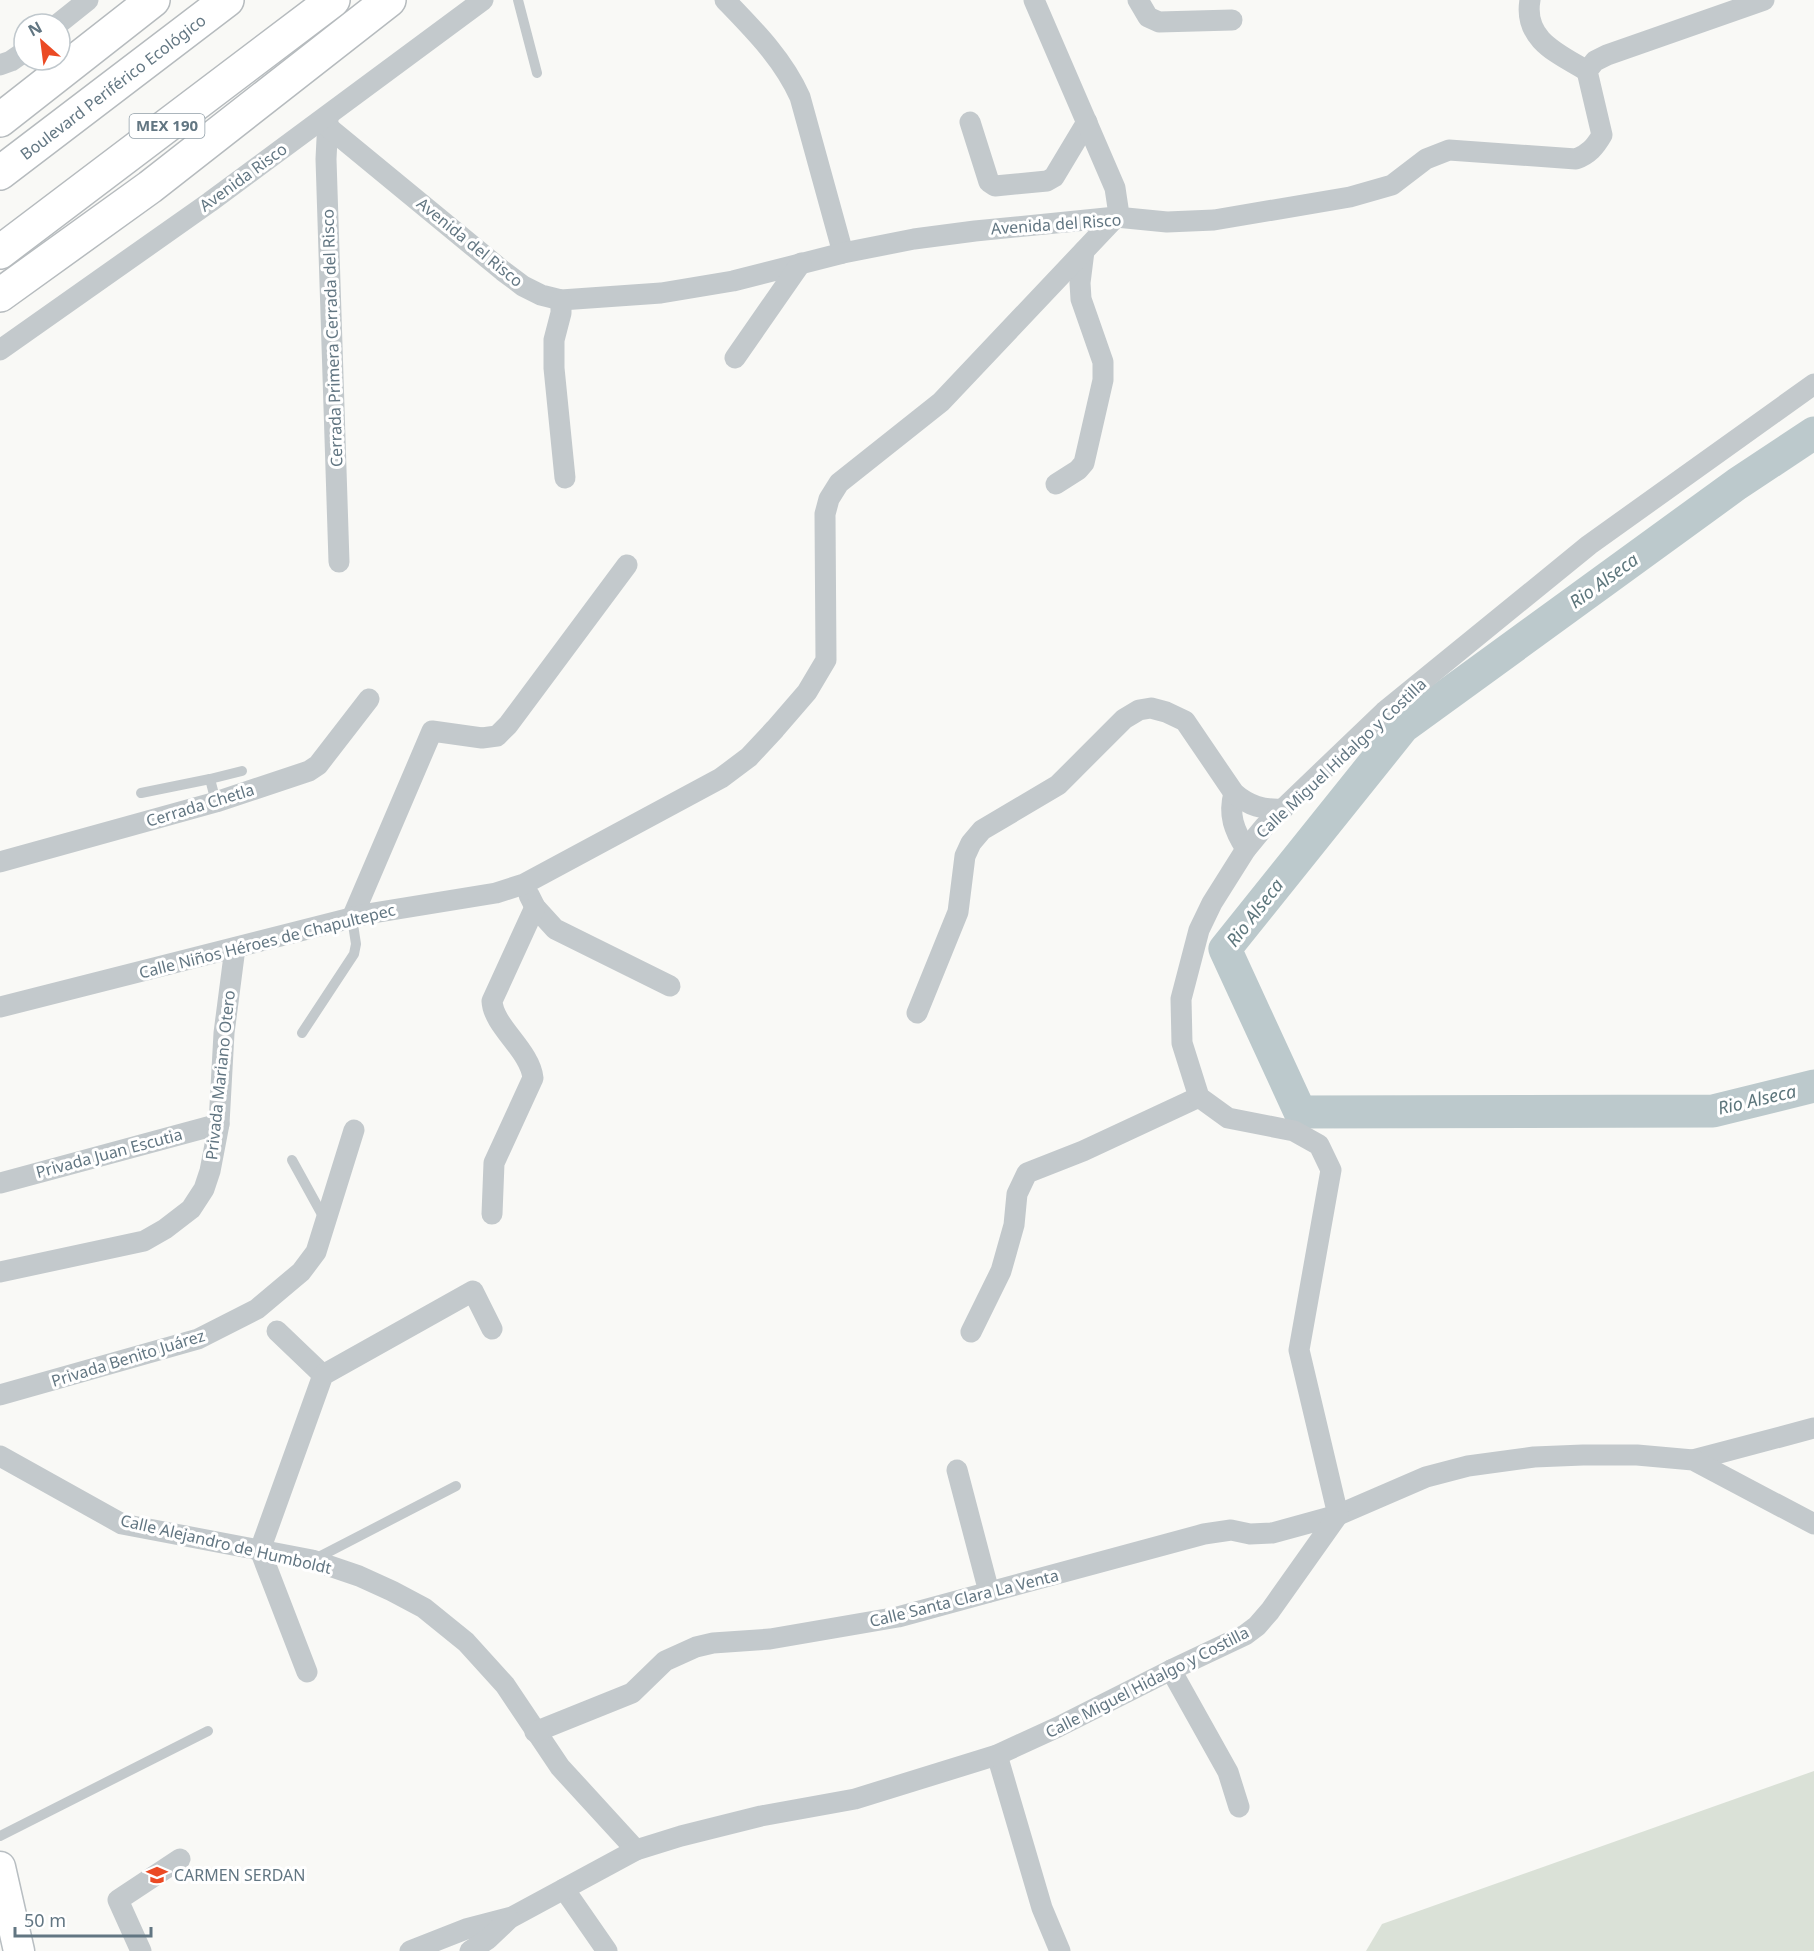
<svg xmlns="http://www.w3.org/2000/svg" width="1814" height="1951" viewBox="0 0 1814 1951" font-family="'Noto Sans',sans-serif">
<style>
.park{fill:#dae1d7}
.lines{fill:none;stroke-linecap:round;stroke-linejoin:round}
.river{stroke:#bcc9cc;stroke-width:33}
.secondary-casing{stroke:#b8bec2;stroke-width:33}
.highway-casing{stroke:#b6bbbe;stroke-width:36}
.lane{stroke:#c3c9cc;stroke-width:10}
.street{stroke:#c3c9cc;stroke-width:21}
.secondary{stroke:#fff;stroke-width:30}
.highway{stroke:#fff;stroke-width:33}
.labels{text-anchor:middle;stroke-width:6;stroke-linejoin:round;paint-order:stroke}
.shield{fill:#fff;stroke:#919fa8;stroke-width:1.5}
.shield-label{font-size:15px;font-weight:bold;fill:#627682}
.street-label{font-size:16px;fill:#627682;stroke:#fff}
.poi-label{font-size:16px;fill:#627682;stroke:#fff;text-anchor:start}
.water-label{font-size:18px;font-style:italic;fill:#5d767c;stroke:#fff}
</style>
<rect width="100%" height="100%" fill="#f9f9f6"/>
<polygon class="park" points="1814,1771 1814,1951 1366,1951 1382,1924"/>
<g class="lines">
<polyline class="river" points="1814,433 1737,484 1403,727 1225,949 1300,1112 1713,1111 1814,1086"/>
<defs>
<polyline id="secondary" points="0,1867 19,1951"/>
<g id="highway">
<polyline points="0,120 153,0"/>
<path id="s1" d="M0,173L227,0"/>
<polyline points="0,252 333,0"/>
<polyline points="0,295 150,187 389,0"/>
</g>
</defs>
<use href="#secondary" class="secondary-casing"/>
<use href="#highway" class="highway-casing"/>
<g class="lane">
<polyline points="518,0 537,73"/>
<polyline points="210,779 242,771"/>
<polyline points="141,793 210,779 216,802"/>
<polyline points="302,1033 354,954 356,944 352,918"/>
<polyline points="292,1160 324,1218"/>
<polyline points="313,1560 456,1486"/>
<polyline points="0,1836 208,1731"/>
</g>
<g class="street">
<path d="M725,0C754,30 783,59 800,97L843,253"/>
<polyline points="1138,0 1148,17 1159,22 1232,20"/>
<path d="M1530,0C1523,40 1559,54 1587,71"/>
<polyline points="58,24 88,0"/>
<polyline points="0,65 11,61 24,52"/>
<polyline points="328,119 326,159 339,562"/>
<polyline points="970,122 989,182 995,186 1047,181 1054,177 1087,122"/>
<path d="M328,127L503,271L523,286L541,295L561,300L661,293L733,281L843,253L914,239L975,231L1116,217L1167,222L1214,220L1350,197L1392,185L1426,159L1449,150L1576,159C1589,154 1595,147 1602,135L1587,71L1595,61L1607,55L1764,0"/>
<polyline points="561,300 561,313 554,340 554,368 565,478"/>
<polyline points="0,350 210,202 483,0"/>
<polyline points="735,358 801,263"/>
<polyline points="1056,484 1078,470 1084,463 1103,380 1103,362 1081,299 1080,283 1084,251"/>
<path d="M1234,793C1228,815 1234,830 1246,849"/>
<polyline points="0,862 216,802 309,771 318,765 369,699"/>
<polyline points="529,895 535,907 555,929 670,986"/>
<polyline points="352,918 432,731 482,738 497,736 508,725 627,565"/>
<polyline points="0,1007 367,914 496,893 524,884 721,778 749,757 775,729 807,692 826,660 825,514 829,499 839,483 941,402 1116,217 1118,208 1115,188 1034,0"/>
<path d="M917,1013L958,912L965,856L971,843L982,830L1058,785L1124,719L1139,710L1151,708L1166,712L1185,721L1234,793C1249,806 1263,810 1283,809"/>
<polyline points="0,1183 219,1124"/>
<path d="M492,1214L494,1163L533,1078C530,1050 493,1026 492,1001L535,907"/>
<polyline points="0,1272 144,1241 165,1229 191,1209 204,1189 210,1171 219,1124 224,1033 235,948"/>
<polyline points="277,1331 323,1375"/>
<polyline points="971,1332 1001,1271 1014,1225 1017,1194 1027,1173 1083,1151 1199,1097"/>
<polyline points="0,1395 198,1339 257,1309 301,1272 316,1252 354,1130"/>
<polyline points="0,1456 122,1524 312,1560 359,1576 392,1591 424,1608 466,1642 505,1685 560,1767 636,1850"/>
<polyline points="1693,1460 1814,1428"/>
<polyline points="957,1470 989,1592"/>
<polyline points="1171,1670 1228,1772 1239,1807"/>
<polyline points="307,1672 260,1550 323,1375 473,1291 492,1329"/>
<polyline points="535,1732 632,1693 665,1661 696,1647 713,1643 770,1639 898,1617 1204,1534 1231,1530 1250,1534 1272,1533 1338,1515 1426,1477 1468,1466 1534,1457 1583,1455 1637,1455 1693,1460 1814,1524"/>
<polyline points="997,1755 1042,1908 1060,1951"/>
<polyline points="564,1889 607,1951"/>
<polyline points="141,1951 118,1900 180,1859"/>
<polyline points="410,1951 466,1929 512,1917 636,1850 681,1836 761,1816 855,1799 997,1755 1058,1727 1171,1670 1245,1635 1257,1626 1270,1611 1338,1515 1299,1350 1331,1170 1319,1145 1294,1131 1228,1118 1199,1097 1182,1043 1181,999 1199,930 1212,903 1246,849 1265,826 1384,712 1589,545 1814,384"/>
<polyline points="470,1951 488,1939 509,1919"/>
</g>
<use href="#secondary" class="secondary"/>
<use href="#highway" class="highway"/>
</g>
<defs>
<symbol id="school-bare" viewBox="-9 -9 18 18"><path d="M0-5L7-2L0 1L-7-2ZM-4 1L0 2.5L4 1V4Q0 6-4 4Z" fill="#eb4a24" stroke="#fff" stroke-width="2.5" paint-order="stroke"/></symbol>
</defs>
<g fill-rule="evenodd">
<use href="#school-bare" x="142" y="1860" width="30" height="30"/>
</g>
<g class="labels">
<rect class="shield" x="129.5" y="114" width="75" height="24" rx="4.5"/>
<g class="shield-label">
<text x="167" y="131">MEX 190</text>
</g>
<g class="street-label">
<text dy="6" stroke="none"><textPath href="#s1" startOffset="142">Boulevard Periférico Ecológico</textPath></text>
<text transform="translate(243 177) rotate(-36)" y="6">Avenida Risco</text>
<text transform="translate(1056 224) rotate(-4)" y="6">Avenida del Risco</text>
<text transform="translate(470 242) rotate(39)" y="6">Avenida del Risco</text>
<text transform="translate(332 338) rotate(-92)" y="6">Cerrada Primera Cerrada del Risco</text>
<text transform="translate(1341 758) rotate(-43)" y="6">Calle Miguel Hidalgo y Costilla</text>
<text transform="translate(200 805) rotate(-17)" y="6">Cerrada Chetla</text>
<text transform="translate(267 941) rotate(-14)" y="6">Calle Niños Héroes de Chapultepec</text>
<text transform="translate(220 1075) rotate(-84)" y="6">Privada Mariano Otero</text>
<text transform="translate(109 1153) rotate(-15)" y="6">Privada Juan Escutia</text>
<text transform="translate(128 1358) rotate(-17)" y="6">Privada Benito Juárez</text>
<text transform="translate(226 1544) rotate(13)" y="6">Calle Alejandro de Humboldt</text>
<text transform="translate(964 1598) rotate(-14)" y="6">Calle Santa Clara La Venta</text>
<text transform="translate(1147 1682) rotate(-27)" y="6">Calle Miguel Hidalgo y Costilla</text>
</g>
<g class="poi-label">
<text x="174" y="1881">CARMEN SERDAN</text>
</g>
<g class="water-label">
<text transform="translate(1604 581) rotate(-36)" y="6">Rio Alseca</text>
<text transform="translate(1255 913) rotate(-52)" y="6">Rio Alseca</text>
<text transform="translate(1757 1100) rotate(-13)" y="6">Rio Alseca</text>
</g>
</g>
<g transform="translate(42 42) rotate(332)"><circle r="28" fill="#ffffff" stroke="#c0c8cd" stroke-width="1.5"/>
<path d="M0-4.5L10 22L0 15L-10 22Z" fill="#eb4a24"/>
<text y="-9" font-size="16" font-weight="bold" text-anchor="middle" fill="#627682">N</text>
</g>
<path d="M15 1927v9h136v-9" fill="none" stroke="#627682" stroke-width="3"/>
<text x="24" y="1927" font-size="18" fill="#627682" stroke="#ffffff" stroke-width="4.5" paint-order="stroke">50 m</text>
</svg>
